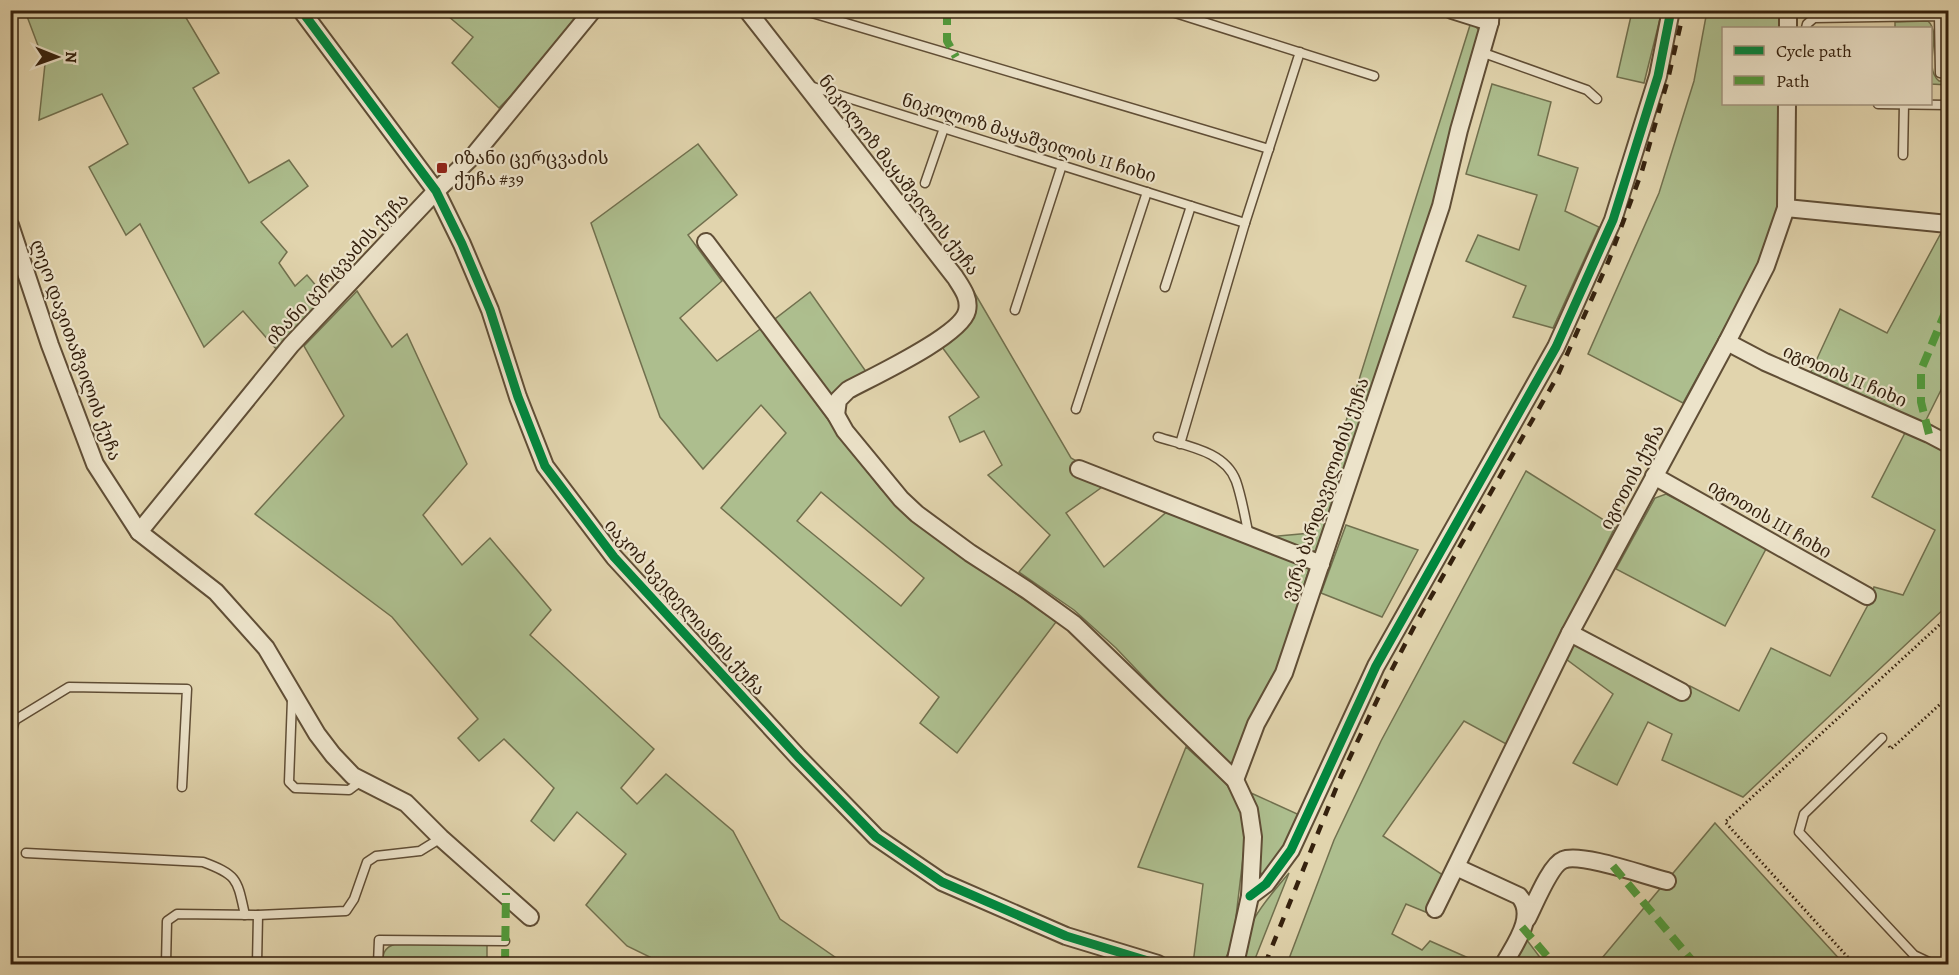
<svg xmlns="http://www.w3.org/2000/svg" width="1959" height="975" font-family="Alegreya,'Noto Serif Georgian',serif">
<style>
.green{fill:#adbe8e;stroke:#71704e;stroke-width:1.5;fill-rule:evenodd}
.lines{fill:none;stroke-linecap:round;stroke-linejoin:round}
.service-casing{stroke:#604e36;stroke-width:11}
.minor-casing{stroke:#604e36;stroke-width:20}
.path{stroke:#35210e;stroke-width:3;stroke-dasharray:1.5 3;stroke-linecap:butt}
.service{stroke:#ece3ca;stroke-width:8}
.minor{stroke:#ece3ca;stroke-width:16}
.rail{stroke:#35210e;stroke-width:4.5;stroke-dasharray:10 10;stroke-linecap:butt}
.quiet{stroke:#519b3c;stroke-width:8;stroke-dasharray:15 8;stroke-linecap:butt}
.cycleway-casing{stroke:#ece3ca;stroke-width:13}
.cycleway{stroke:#00873e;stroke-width:9}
.poi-dot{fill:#8f2418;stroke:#ece3ca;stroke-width:2}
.labels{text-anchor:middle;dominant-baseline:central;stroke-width:4.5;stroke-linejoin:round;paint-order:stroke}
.street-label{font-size:18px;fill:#35210e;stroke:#ece3ca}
.poi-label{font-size:18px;fill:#35210e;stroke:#ece3ca;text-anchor:start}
</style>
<rect width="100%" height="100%" fill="#e1d4ad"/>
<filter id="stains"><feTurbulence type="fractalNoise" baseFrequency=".00333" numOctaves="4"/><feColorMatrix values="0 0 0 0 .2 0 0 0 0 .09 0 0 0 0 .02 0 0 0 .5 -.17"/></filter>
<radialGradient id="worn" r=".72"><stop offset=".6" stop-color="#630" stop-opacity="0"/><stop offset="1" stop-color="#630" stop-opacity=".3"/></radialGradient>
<g class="green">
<polygon points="573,10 579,17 540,66 499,108 452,63 473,37 442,11"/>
<polygon points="25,11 182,11 219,73 193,88 249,183 289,160 308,186 261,222 287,252 279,263 295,286 307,275 324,295 278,351 243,311 204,347 140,224 126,235 89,167 128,144 102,94 39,120 45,64"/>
<polygon points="1610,11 1662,11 1644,83 1617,77 1631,16"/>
<polygon points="1707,11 1782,11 1782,28 1724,28 1724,104 1781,104 1780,181 1777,215 1761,261 1683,403 1588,354 1659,193 1694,81"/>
<polygon points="1942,11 1948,11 1948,68 1944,64 1942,59"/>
<path d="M1928,21c15,14 -6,46 11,60h9v4l-17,-1 -1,-56h-35v-6z"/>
<polygon points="1471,22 1481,32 1437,198 1317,550 1308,554 1266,537 1311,533"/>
<polygon points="1492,84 1551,102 1538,155 1578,168 1565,211 1599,227 1553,328 1513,317 1526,286 1466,261 1478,235 1519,250 1537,195 1466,174"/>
<path d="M698,144l39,51 -49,40 34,46 -42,37 37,43 46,-34 58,83 59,78 31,32 145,102 -99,131 -37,-30 19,-26 -218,-189 65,-75 -25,-28 -58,64 -43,-52 -69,-194zM821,492l103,86 -23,28 -104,-85z"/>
<polygon points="1941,233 1948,234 1948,376 1924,424 1809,376 1840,309 1887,333"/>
<polygon points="970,285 1071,458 1080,463 1105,485 1066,513 1104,567 1170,509 1309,569 1278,672 1232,765 1225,763 1116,648 1074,610 1019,572 1050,535 988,475 1002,465 984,431 960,442 949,417 979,397 942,347 968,323 976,309"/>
<polygon points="357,291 392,347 407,334 467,464 423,515 462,565 490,538 551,610 530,635 654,749 621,788 637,804 666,774 733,831 780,919 845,964 664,964 627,946 586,905 626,854 577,812 554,841 531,821 554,788 504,739 479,761 458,738 478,719 392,617 255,514 344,416 304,346"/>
<polygon points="810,292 867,373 828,396 771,322"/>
<polygon points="1907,429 1928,438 1948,453 1948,605 1743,797 1662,760 1672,734 1648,722 1617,785 1573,763 1613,694 1566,659 1574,645 1582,644 1685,697 1690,686 1739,711 1771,648 1830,676 1869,603 1874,587 1903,595 1935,530 1872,497"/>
<polygon points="1526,471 1615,527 1508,745 1464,721 1383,836 1446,877 1428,913 1406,904 1392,934 1422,950 1430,941 1482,964 1287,964 1334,840 1381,741"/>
<polygon points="1666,494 1767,547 1725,626 1616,569 1655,498"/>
<polygon points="1346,525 1418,550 1382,617 1321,593"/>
<polygon points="1186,747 1226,783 1240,807 1244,830 1244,849 1233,942 1223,964 1193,964 1203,884 1138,867"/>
<polygon points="1251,793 1304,817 1289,849 1263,876 1260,872 1258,811"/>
<polygon points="1715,823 1844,964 1597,964"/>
<path d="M1289,873l-36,91h-12c4,-42 22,-60 48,-91z"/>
<polygon points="1523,935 1545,964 1509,964"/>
<path d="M395,944h92v20h-105c1,-11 2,-16 13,-20z"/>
</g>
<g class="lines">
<defs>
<g id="service">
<polyline points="802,10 1269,149"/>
<polyline points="1169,11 1374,76"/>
<polyline points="1806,28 1807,24 1814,18 1939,16 1940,73 1948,74"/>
<polyline points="1481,52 1587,90 1597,99"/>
<polyline points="810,86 1245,223"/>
<polyline points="1878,104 1948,105"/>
<polyline points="1903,155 1904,104"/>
<polyline points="925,183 944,128"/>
<polyline points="1165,287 1191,206"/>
<polyline points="1015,310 1062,165"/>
<polyline points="1076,409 1147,192"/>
<path d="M1158,437c28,9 67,14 78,44 6,17 9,37 13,55"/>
<polyline points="1180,444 1245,223 1300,52"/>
<polyline points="292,699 289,782 295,788 349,790 361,781"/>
<polyline points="10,737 15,720 69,687 187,689 182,787"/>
<polyline points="1882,738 1804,814 1799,832 1914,955 1933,964"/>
<path d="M26,853l177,9c35,13 34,17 42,53"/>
<polyline points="166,964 167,921 177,914 258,915 346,911 354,899 367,862 376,856 420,851 441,838"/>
<polyline points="257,964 258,915"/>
<polyline points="378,964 379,940 505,941"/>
</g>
<g id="minor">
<polyline points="301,10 436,191 462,244 490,310 518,397 545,466 614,557 798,757 876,837 942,882 1066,936 1158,964"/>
<path d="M747,10l208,267c7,11 15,21 12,34 -6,25 -95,66 -119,79l-10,10 -2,15"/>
<polyline points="1452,10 1490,22"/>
<polyline points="1788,28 1788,10"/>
<polyline points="1786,208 1948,224"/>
<polyline points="10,225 50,345 95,464 139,532 216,592 266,648 317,734 333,755 353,776 406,803 441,838 530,917"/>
<polyline points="706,242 836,415 845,431 901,499 917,514 970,553 1027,590 1074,624 1235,780 1249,810 1253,837 1250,896 1235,964"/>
<polyline points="1727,342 1765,362 1929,434 1948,444"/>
<polyline points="1079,469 1321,564"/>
<polyline points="1654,476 1867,596"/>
<polyline points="139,532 291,345 436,191 474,155 593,10"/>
<polyline points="1570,633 1682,692"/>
<polyline points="1235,780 1256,724 1284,673 1441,206 1459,130 1490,22 1491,10"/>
<path d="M1456,867l63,29c18,20 -5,49 -15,68"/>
<polyline points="1250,896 1266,884 1291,850 1376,666 1556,347 1613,220 1658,76 1671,10"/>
<polyline points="1435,909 1570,633 1727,342 1766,266 1786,208 1787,104"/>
<path d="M1527,919c7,-13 23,-54 36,-59 17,-8 83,16 104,21"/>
</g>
</defs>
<use href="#service" class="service-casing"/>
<use href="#minor" class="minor-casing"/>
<g class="path">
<polyline points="1889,746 1891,749 1948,697"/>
<polyline points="1854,964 1725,822 1948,617"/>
</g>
<use href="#service" class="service"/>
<use href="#minor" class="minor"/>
<polyline class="rail" points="1265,964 1341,776 1389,675 1416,623 1557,377 1609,260 1642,171 1668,79 1684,10"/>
<g class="quiet">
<polyline points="947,10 947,41 956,57"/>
<polyline points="1929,434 1921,402 1921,370 1948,306"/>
<polyline points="1613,866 1695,964"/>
<polyline points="1522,927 1554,964"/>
<polyline points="505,964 506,893"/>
</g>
<defs>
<g id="cycleway">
<polyline points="301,10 436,191 462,244 490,310 518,397 545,466 614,557 798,757 876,837 942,882 1066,936 1158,964"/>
<polyline points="1250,896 1266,884 1291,850 1376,666 1556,347 1613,220 1658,76 1671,10"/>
</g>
</defs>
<use href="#cycleway" class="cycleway-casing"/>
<use href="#cycleway" class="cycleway"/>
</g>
<rect class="poi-dot" x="436" y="162" width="12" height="12" rx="3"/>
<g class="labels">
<g class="street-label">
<text transform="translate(1029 138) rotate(17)">ნიკოლოზ მაყაშვილის II ჩიხი</text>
<text transform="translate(899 175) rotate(52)">ნიკოლოზ მაყაშვილის ქუჩა</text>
<text transform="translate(337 269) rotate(-47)">იზანი ცერცვაძის ქუჩა</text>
<text transform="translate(76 350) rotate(70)">ლეო დავითაშვილის ქუჩა</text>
<text transform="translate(1845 376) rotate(23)">იგოთის II ჩიხი</text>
<text transform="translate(1632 477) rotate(-62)">იგოთის ქუჩა</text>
<text transform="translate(1325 489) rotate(-71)">ვერა ბარდაველიძის ქუჩა</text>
<text transform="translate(1770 519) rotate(30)">იგოთის III ჩიხი</text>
<text transform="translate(685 607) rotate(48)">იაკობ ხვედელიანის ქუჩა</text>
</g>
<g class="poi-label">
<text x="454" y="158">იზანი ცერცვაძის<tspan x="454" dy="21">ქუჩა #39</tspan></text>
</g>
</g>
<rect width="1959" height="975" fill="none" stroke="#e1d4ad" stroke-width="36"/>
<rect x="12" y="12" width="1935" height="951" fill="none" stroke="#35210e" stroke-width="3"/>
<rect x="18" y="18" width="1923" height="939" fill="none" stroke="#35210e" stroke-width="1.5"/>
<rect x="1722" y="27" width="210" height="78" fill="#ece3ca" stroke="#a3957f" stroke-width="1.5"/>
<rect x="1734" y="46" width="30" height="9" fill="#00873e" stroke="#a3957f" stroke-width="1.5"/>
<text x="1776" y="57" font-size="18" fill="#35210e">Cycle path</text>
<rect x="1734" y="76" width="30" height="9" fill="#519b3c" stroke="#a3957f" stroke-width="1.5"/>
<text x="1776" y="87" font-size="18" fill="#35210e">Path</text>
<g transform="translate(57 57) rotate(91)" stroke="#ece3ca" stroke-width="4.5" paint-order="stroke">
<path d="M0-4.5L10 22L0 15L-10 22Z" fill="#35210e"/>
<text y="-9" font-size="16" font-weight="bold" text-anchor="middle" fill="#35210e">N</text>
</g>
<rect width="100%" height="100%" filter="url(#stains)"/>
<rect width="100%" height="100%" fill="url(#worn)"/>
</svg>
